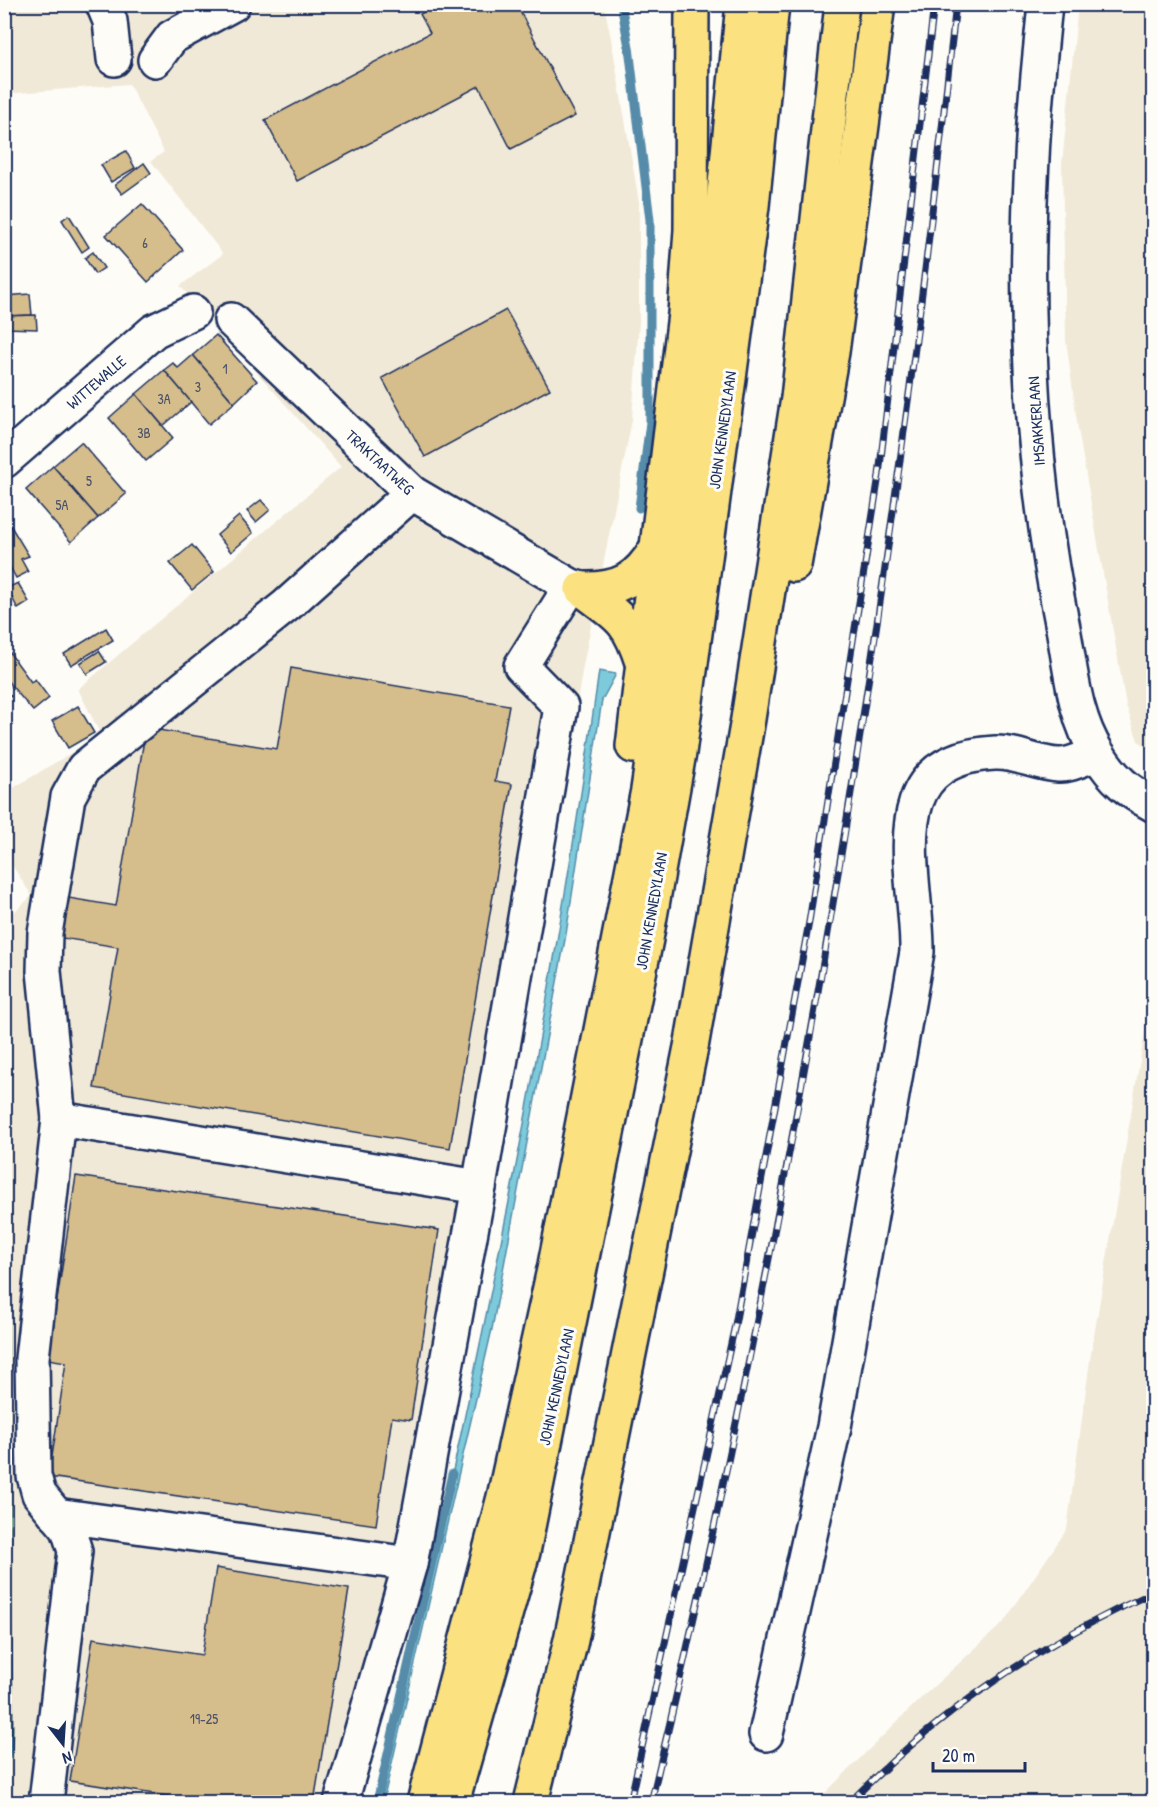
<svg xmlns="http://www.w3.org/2000/svg" width="1158" height="1807" font-family="'Patrick Hand',sans-serif">
<style>
.built{fill:#f1e9d7}
.green{fill:#b1ebaf;stroke:#668d86;stroke-width:1.5}
.water{fill:#7dcadb;stroke:#568ca9;stroke-width:1.5}
.lines{fill:none;stroke-linecap:round;stroke-linejoin:round}
.stream{stroke:#568ca9;stroke-width:9}
.building{fill:#d5bd8c;stroke:#1b2f5e;stroke-width:1.5}
.minor-casing{stroke:#1b2f5e;stroke-width:38}
.highway-casing{stroke:#1b2f5e;stroke-width:38}
.minor{stroke:#fdfcf7;stroke-width:33}
.highway{stroke:#fbe180;stroke-width:33}
.rail-casing{stroke:#1b2f5e;stroke-width:7}
.rail{stroke:#fdfcf7;stroke-width:4.5;stroke-dasharray:14;stroke-linecap:butt}
.labels{text-anchor:middle;dominant-baseline:central;stroke-width:6;stroke-linejoin:round;paint-order:stroke}
.number-label{font-size:14px;fill:#4a526a}
.street-label{font-size:16px;fill:#1b2f5e;stroke:#fdfcf7}
</style>
<rect width="100%" height="100%" fill="#fdfcf7"/>
<filter id="ink" filterUnits="userSpaceOnUse"><feTurbulence type="fractalNoise" baseFrequency=".0167" numOctaves="2"/><feDisplacementMap in="SourceGraphic" scale="12" xChannelSelector="R" yChannelSelector="G"/><feConvolveMatrix kernelMatrix="1 2 1 2 8 2 1 2 1" color-interpolation-filters="sRGB"/></filter>
<g filter="url(#ink)">
<g class="built">
<polygon points="5,5 604,5 611,38 639,202 639,322 632,420 583,666 503,1148 432,1520 362,1802 5,1802 4,1760 11,1758 13,1729 5,1191 4,921 32,896 5,854 5,793 101,735 78,689 341,467 180,286 223,254 151,161 164,152 129,84 5,94"/>
<polygon points="1078,5 1153,5 1153,750 1138,741 1126,705 1078,429 1066,340 1062,164"/>
<polygon points="1153,982 1153,1802 816,1802 920,1699 1003,1623 1067,1529 1090,1360"/>
</g>
<polygon class="green" points="5,1107 13,1729 11,1758 5,1760"/>
<path class="water" d="M599,671l17,3 -14,26 -36,234 -74,395 -109,473h-6c89,-373 169,-750 222,-1131z"/>
<g class="lines">
<g class="stream">
<polyline points="621,4 629,47 650,220 650,422 639,508"/>
<polyline points="4,1619 8,1666 7,1753 4,1758"/>
<polyline points="377,1802 452,1474"/>
</g>
</g>
<g class="building">
<polygon points="439,4 516,4 575,116 511,149 479,86 297,181 265,120 430,33 420,14"/>
<polygon points="126,151 135,168 111,182 101,165"/>
<polygon points="144,163 151,173 122,194 115,185"/>
<polygon points="142,204 183,250 148,282 106,235"/>
<polygon points="69,215 89,247 82,252 62,220"/>
<polygon points="93,252 104,268 95,274 85,258"/>
<polygon points="30,294 32,315 4,316 4,296"/>
<polygon points="506,310 550,389 425,457 382,378"/>
<polygon points="36,315 37,329 4,328 4,316"/>
<polygon points="216,335 257,381 234,403 193,355"/>
<polygon points="193,355 234,403 209,424 164,370 173,363 178,368"/>
<polygon points="164,370 191,402 163,426 136,394"/>
<polygon points="136,394 173,438 146,461 109,418"/>
<polygon points="81,442 126,494 98,518 53,466"/>
<polygon points="53,466 98,518 71,542 26,490"/>
<polygon points="261,500 270,510 256,522 247,511"/>
<polygon points="4,515 29,556 21,559 28,572 16,578 4,556"/>
<polygon points="239,516 253,533 231,552 217,535"/>
<polygon points="192,545 214,572 192,590 170,563"/>
<polygon points="18,583 29,602 18,609 7,588"/>
<polygon points="106,628 113,640 71,665 64,654"/>
<polygon points="4,645 31,682 35,679 49,698 33,711 4,677"/>
<polygon points="99,651 106,662 87,674 80,663"/>
<polygon points="291,668 509,705 495,781 512,784 450,1148 94,1088 118,947 56,937 63,897 116,906 146,728 277,749"/>
<polygon points="4,688 11,696 4,701"/>
<polygon points="78,706 94,733 68,748 52,721"/>
<polygon points="76,1176 439,1230 411,1420 392,1417 376,1525 49,1477 66,1362 48,1359"/>
<polygon points="216,1568 349,1589 314,1802 206,1802 70,1781 93,1638 202,1655"/>
</g>
<g class="lines">
<defs>
<g id="minor">
<polyline points="103,4 110,21 114,59"/>
<path d="M1045,4c-5,52 -11,103 -13,154 -9,156 0,317 31,470 8,42 11,89 35,126 16,26 30,37 56,51"/>
<polyline points="155,60 172,37 233,4"/>
<polyline points="231,320 412,493 571,586 582,589"/>
<polyline points="4,461 154,331 193,312"/>
<polyline points="59,1119 479,1187"/>
<polyline points="56,1515 410,1564"/>
<path d="M766,1734l68,-307 83,-475c1,-79 -42,-193 78,-199 21,-1 42,11 63,12 12,1 28,-8 39,-11"/>
<polyline points="46,1802 75,1551 68,1529 39,1494 34,1476 32,1358 59,1119 44,971 45,933 68,797 84,768 287,605 412,493"/>
<polyline points="341,1802 410,1564 479,1187 561,707 521,666 571,586"/>
</g>
<g id="highway">
<polyline points="794,565 832,352 878,4"/>
<path d="M582,589c35,27 46,29 60,73"/>
<path d="M582,589c37,1 55,-9 74,-40"/>
<polyline points="633,746 685,314 691,230 692,4"/>
<polyline points="424,1802 504,1497 555,1265 648,790 689,505 715,284 743,4"/>
<polyline points="452,1802 523,1552 646,939 679,753 752,206 772,4"/>
<polyline points="531,1802 571,1640 692,1042 748,719 798,398 842,4"/>
</g>
</defs>
<use href="#minor" class="minor-casing"/>
<use href="#highway" class="highway-casing"/>
<use href="#minor" class="minor"/>
<use href="#highway" class="highway"/>
<defs>
<g id="rail">
<polyline points="630,1802 735,1325 809,922 879,475 934,4"/>
<path d="M651,1802c143,-591 239,-1193 305,-1798"/>
<path d="M850,1802c90,-91 187,-157 304,-210"/>
</g>
</defs>
<use href="#rail" class="rail-casing"/>
<use href="#rail" class="rail"/>
</g>
</g>
<g class="labels">
<g class="number-label">
<text x="145" y="242">6</text>
<text x="225" y="368">1</text>
<text x="198" y="386">3</text>
<text x="164" y="398">3A</text>
<text x="144" y="432">3B</text>
<text x="89" y="480">5</text>
<text x="62" y="504">5A</text>
<text x="204" y="1718">19-25</text>
</g>
<g class="street-label">
<text transform="translate(96 382) rotate(-41)">WITTEWALLE</text>
<text transform="translate(1036 421) rotate(-94)">IMSAKKERLAAN</text>
<text transform="translate(722 430) rotate(-82)">JOHN KENNEDYLAAN</text>
<text transform="translate(380 462) rotate(43)">TRAKTAATWEG</text>
<text transform="translate(651 911) rotate(-80)">JOHN KENNEDYLAAN</text>
<text transform="translate(556 1387) rotate(-78)">JOHN KENNEDYLAAN</text>
</g>
</g>
<rect width="1158" height="1807" fill="none" stroke="#fdfcf7" stroke-width="24"/>
<rect x="12" y="12" width="1134" height="1783" fill="none" stroke="#1b2f5e" stroke-width="2" filter="url(#ink)"/>
<g transform="translate(63 1744) rotate(163)" stroke="#fdfcf7" stroke-width="4.5" paint-order="stroke">
<path d="M0-4.5L10 22L0 15L-10 22Z" fill="#1b2f5e"/>
<text y="-9" font-size="16" font-weight="bold" text-anchor="middle" fill="#1b2f5e">N</text>
</g>
<path d="M933 1762v9h92v-9" fill="none" stroke="#1b2f5e" stroke-width="3"/>
<text x="942" y="1762" font-size="18" fill="#1b2f5e" stroke="#fdfcf7" stroke-width="4.5" paint-order="stroke">20 m</text>
</svg>
